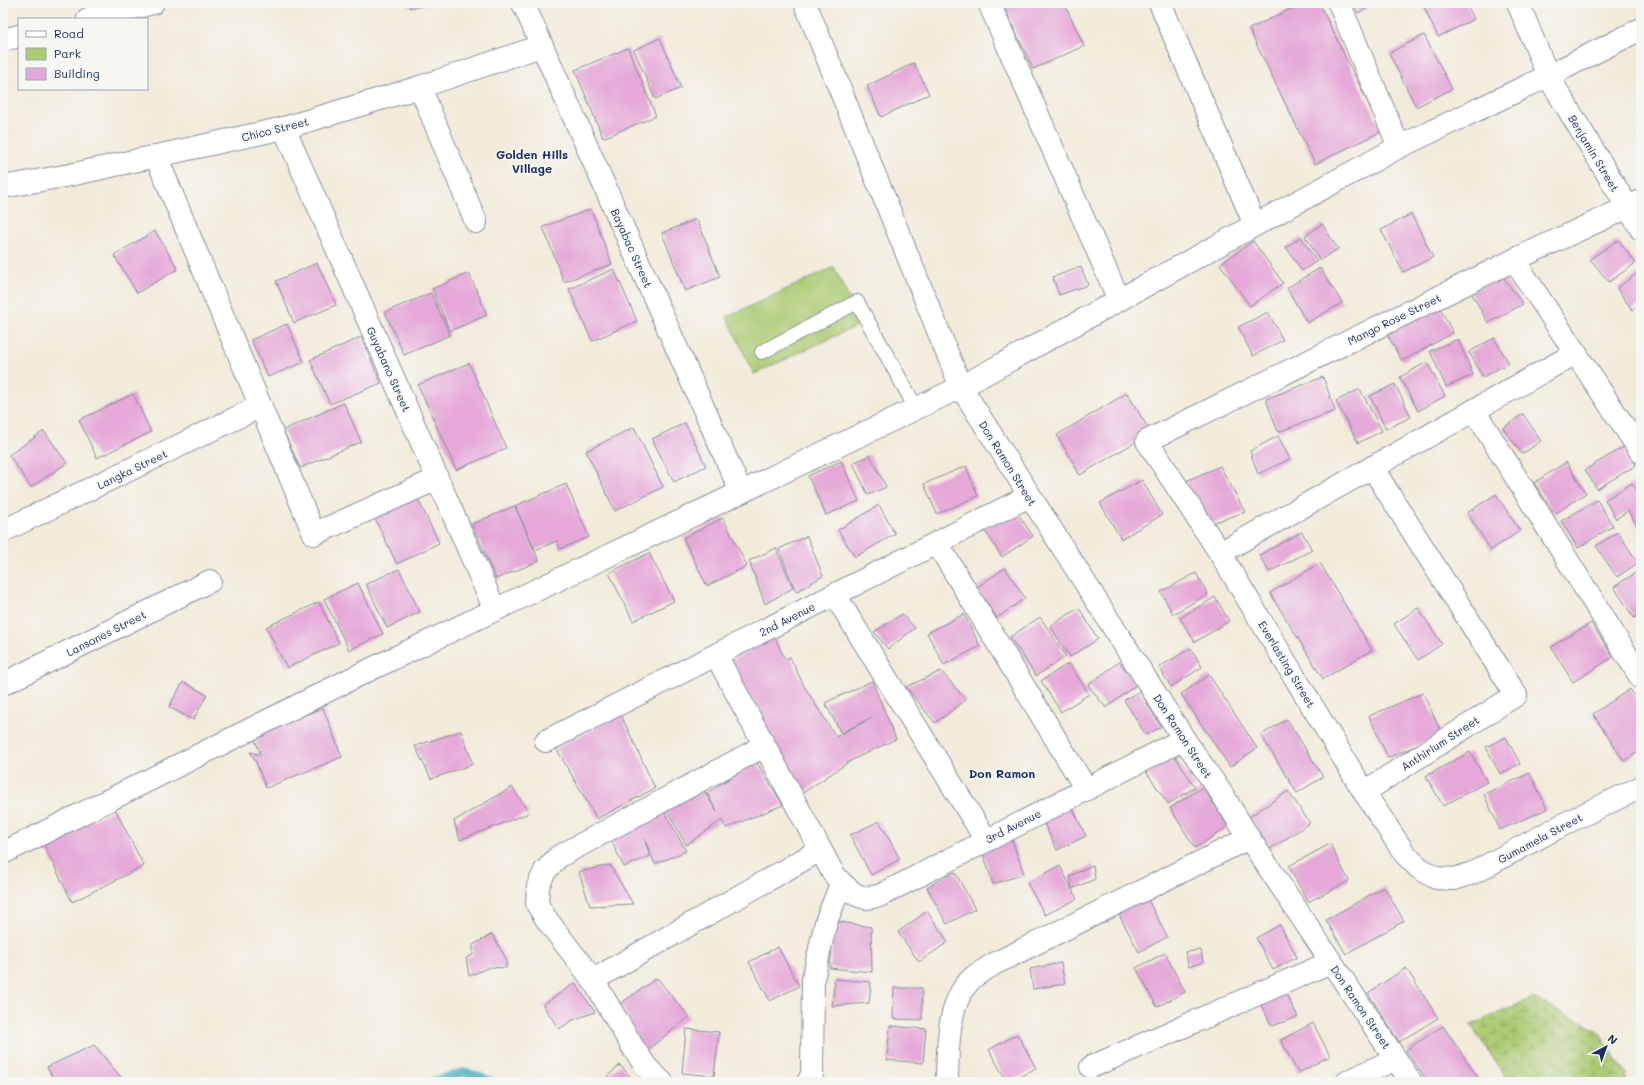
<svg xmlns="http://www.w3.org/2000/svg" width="1644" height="1085" font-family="Mali,sans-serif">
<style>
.green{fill:#accb73;stroke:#647d68}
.wetland{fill:url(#wetland-marsh);stroke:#647d68}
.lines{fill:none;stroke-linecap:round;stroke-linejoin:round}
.stream{stroke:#3eacbc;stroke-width:9}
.building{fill:#e5a8d8}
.service-casing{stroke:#868d9c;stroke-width:16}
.minor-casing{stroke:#868d9c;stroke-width:24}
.service{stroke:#fff;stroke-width:14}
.minor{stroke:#fff;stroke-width:22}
.labels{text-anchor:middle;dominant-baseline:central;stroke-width:3.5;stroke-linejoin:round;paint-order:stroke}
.street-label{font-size:11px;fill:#1b2f5e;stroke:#f6f6f2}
.neighbourhood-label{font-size:12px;font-weight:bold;fill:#1b2f5e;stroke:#f6f6f2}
</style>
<defs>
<pattern id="wetland-marsh" width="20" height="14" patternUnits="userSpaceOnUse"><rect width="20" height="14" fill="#accb73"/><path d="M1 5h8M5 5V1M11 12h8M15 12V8" fill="none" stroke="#8ba562"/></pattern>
</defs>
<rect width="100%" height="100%" fill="#f6f6f2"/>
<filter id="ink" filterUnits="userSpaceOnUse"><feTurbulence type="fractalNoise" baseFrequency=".025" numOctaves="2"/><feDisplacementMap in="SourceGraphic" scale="8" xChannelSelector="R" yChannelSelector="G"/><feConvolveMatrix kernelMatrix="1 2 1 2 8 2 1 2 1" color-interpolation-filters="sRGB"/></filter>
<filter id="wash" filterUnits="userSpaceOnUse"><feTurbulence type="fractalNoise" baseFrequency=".012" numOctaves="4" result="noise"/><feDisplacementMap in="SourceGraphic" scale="16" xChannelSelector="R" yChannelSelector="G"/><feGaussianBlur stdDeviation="0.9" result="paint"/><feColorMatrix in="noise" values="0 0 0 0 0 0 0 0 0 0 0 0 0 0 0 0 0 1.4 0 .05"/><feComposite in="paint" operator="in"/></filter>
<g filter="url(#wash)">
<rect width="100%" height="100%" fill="#f2ebda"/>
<polygon class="green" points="834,267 861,324 754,374 727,317"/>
<polygon class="wetland" points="1533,998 1597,1030 1626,1073 1626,1082 1509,1082 1471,1025"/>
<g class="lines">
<polyline class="stream" points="431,1082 465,1072 493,1082"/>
</g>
<g id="blocks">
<g class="building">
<polygon points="409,3 429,3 429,4 410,8"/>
<polygon points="1007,3 1064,3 1084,46 1033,69 1003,5"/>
<polygon points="1303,3 1319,3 1382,131 1315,164 1249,29"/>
<polygon points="1353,3 1377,3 1358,13"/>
<polygon points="1422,3 1466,3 1474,19 1438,37"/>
<polygon points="1424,35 1452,89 1416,107 1389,53"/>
<polygon points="660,38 681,88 655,99 634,50"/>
<polygon points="628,48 656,116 603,138 575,70"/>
<polygon points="914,63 929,94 881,117 867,86"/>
<polygon points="591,209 612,264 564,282 543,227"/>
<polygon points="1411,214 1433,257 1403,272 1381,230"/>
<polygon points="697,219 720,277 685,291 662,233"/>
<polygon points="1322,224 1338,249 1320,260 1305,236"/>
<polygon points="155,231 178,269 137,293 114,255"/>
<polygon points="1301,237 1317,261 1302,271 1286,247"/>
<polygon points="1618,240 1636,263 1609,282 1590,259"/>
<polygon points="1253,241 1283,283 1250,306 1220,264"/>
<polygon points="317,263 336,305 294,323 276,281"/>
<polygon points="1081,267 1088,285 1059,295 1053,277"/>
<polygon points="1320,268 1342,303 1307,323 1287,288"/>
<polygon points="614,269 637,321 592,341 569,289"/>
<polygon points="1641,271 1641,303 1632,310 1617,288"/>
<polygon points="469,273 487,315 450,331 432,289"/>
<polygon points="1503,277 1523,304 1488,323 1471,292"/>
<polygon points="431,293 450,335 404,355 385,312"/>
<polygon points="1439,306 1453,333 1402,361 1387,334"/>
<polygon points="1268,312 1283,340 1253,356 1238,327"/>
<polygon points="287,324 304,362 268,377 251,340"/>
<polygon points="361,337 381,383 330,404 310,360"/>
<polygon points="1494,338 1509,363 1483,377 1469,352"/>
<polygon points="1458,339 1473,375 1446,387 1430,351"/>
<polygon points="1427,362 1445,396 1418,411 1400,377"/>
<polygon points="469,363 506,448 456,470 418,385"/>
<polygon points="1323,377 1335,411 1278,432 1266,399"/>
<polygon points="1395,384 1411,417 1386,429 1370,396"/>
<polygon points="1360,389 1382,431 1358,443 1336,401"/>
<polygon points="1127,393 1151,433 1080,475 1057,435"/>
<polygon points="133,394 151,432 97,458 79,420"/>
<polygon points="344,403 361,442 300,468 283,430"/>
<polygon points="1523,414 1541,441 1522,454 1503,428"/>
<polygon points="685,423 706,466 674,482 652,439"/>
<polygon points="634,427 663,487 615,511 586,451"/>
<polygon points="44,431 67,463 31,487 9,455"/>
<polygon points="1278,436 1290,459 1258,474 1250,451"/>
<polygon points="1625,446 1636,465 1597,489 1585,470"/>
<polygon points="870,455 886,487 868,495 853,463"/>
<polygon points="841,461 859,501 826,515 808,476"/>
<polygon points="1566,462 1586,493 1555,514 1534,483"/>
<polygon points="966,466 978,496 937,514 924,484"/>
<polygon points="1220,466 1245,512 1206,525 1186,481"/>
<polygon points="1142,480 1162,515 1121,539 1100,503"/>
<polygon points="1632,483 1641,497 1641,531 1628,511 1616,519 1605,500"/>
<polygon points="566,484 589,537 560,549 557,541 535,550 515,506"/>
<polygon points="1496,494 1520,531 1491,550 1467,513"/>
<polygon points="417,497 439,543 397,564 374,517"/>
<polygon points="1597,500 1613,526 1578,548 1561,521"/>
<polygon points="879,505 895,534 855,557 838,530"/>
<polygon points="515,506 539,561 496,579 472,524"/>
<polygon points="1016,511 1033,536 1002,557 983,528"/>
<polygon points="723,518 747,566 707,586 683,538"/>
<polygon points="1302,532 1312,550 1269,572 1259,555"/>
<polygon points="1618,532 1638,563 1617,577 1596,546"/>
<polygon points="807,536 823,576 796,592 779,549"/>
<polygon points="776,548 793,588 765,604 749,561"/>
<polygon points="649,553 674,601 633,621 609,573"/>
<polygon points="1320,563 1372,650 1323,679 1270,593"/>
<polygon points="1005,568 1025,598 997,618 976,588"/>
<polygon points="399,569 420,612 387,628 366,584"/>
<polygon points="1196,573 1208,594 1173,614 1161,592"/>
<polygon points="1635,573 1641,581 1641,613 1634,618 1614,587"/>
<polygon points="358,583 383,634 349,650 324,599"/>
<polygon points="1215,597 1229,621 1195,642 1180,618"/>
<polygon points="319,602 339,643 287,668 266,627"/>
<polygon points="1079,608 1098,639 1070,657 1050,626"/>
<polygon points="1418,608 1442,644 1418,660 1394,624"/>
<polygon points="902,614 915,628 888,649 874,632"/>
<polygon points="964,614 980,646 944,665 927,633"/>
<polygon points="1040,617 1066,656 1036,676 1010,637"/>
<polygon points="1591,623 1613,657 1573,682 1551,647"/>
<polygon points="775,637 785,660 790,657 804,686 836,737 873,717 841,733 825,703 872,681 896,739 852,760 801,794 729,661"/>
<polygon points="1191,648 1202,667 1171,687 1159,667"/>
<polygon points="1119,662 1137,684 1106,708 1088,685"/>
<polygon points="1069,663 1089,694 1061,712 1041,681"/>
<polygon points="941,671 966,700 935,723 906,687"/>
<polygon points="1209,675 1257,748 1230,767 1181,694"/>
<polygon points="183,682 207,695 193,720 169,707"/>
<polygon points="1630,689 1641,706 1641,750 1624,761 1593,714"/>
<polygon points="1140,691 1161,727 1146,735 1124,700"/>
<polygon points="1423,693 1442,734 1388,758 1369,716"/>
<polygon points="323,708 342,757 266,788 256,762 250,752 261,755 253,735"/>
<polygon points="621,715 655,788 597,819 556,748"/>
<polygon points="1287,719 1323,777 1297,793 1261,735"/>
<polygon points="461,731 473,764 431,779 415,746"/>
<polygon points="1506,737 1520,764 1500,774 1486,747"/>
<polygon points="1470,752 1487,782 1443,806 1426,776"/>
<polygon points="1173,753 1195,787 1168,804 1145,770"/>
<polygon points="756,761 783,805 726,828 722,820 686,845 664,805 702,787 717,812 707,793"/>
<polygon points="1530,773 1547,809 1500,830 1484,794"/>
<polygon points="512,787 529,813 460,840 454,821"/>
<polygon points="1203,787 1228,827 1195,848 1170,808"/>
<polygon points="1288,791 1310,823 1270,849 1249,817"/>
<polygon points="1071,805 1086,836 1057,850 1042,819"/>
<polygon points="115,809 144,866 72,902 44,845"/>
<polygon points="664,811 686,851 655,864 644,838 650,856 624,867 608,834"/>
<polygon points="879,821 900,859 871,875 850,835"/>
<polygon points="1012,840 1024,874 993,884 982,850"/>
<polygon points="1330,844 1349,881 1308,902 1289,866"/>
<polygon points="610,865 633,904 590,906 579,872"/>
<polygon points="1093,865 1095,879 1072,889 1077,899 1045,915 1027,883 1060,866 1072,889 1070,876"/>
<polygon points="955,872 975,909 947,924 927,887"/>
<polygon points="1384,887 1404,921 1346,954 1326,920"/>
<polygon points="1147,898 1167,937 1139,952 1118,913"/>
<polygon points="927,911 948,942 919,962 898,932"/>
<polygon points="834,921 871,927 872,972 830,968"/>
<polygon points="1280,925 1297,957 1273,970 1256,938"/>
<polygon points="492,934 506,959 506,968 490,967 469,976 466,958 473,955 473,945"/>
<polygon points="778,947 799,986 770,1001 749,962"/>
<polygon points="1201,950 1203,962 1189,967 1185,952"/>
<polygon points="1165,953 1185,992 1157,1007 1136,968"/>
<polygon points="1061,963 1065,984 1033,989 1030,969"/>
<polygon points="1406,968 1438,1018 1399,1042 1368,993"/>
<polygon points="657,978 689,1017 645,1052 620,1004"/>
<polygon points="835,979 871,982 869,1003 832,1006"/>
<polygon points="575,983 595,1012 573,1020 559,1029 543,1005"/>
<polygon points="894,988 922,988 922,1020 893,1019"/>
<polygon points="1286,994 1298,1017 1272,1026 1260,1003"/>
<polygon points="1313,1023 1330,1056 1298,1073 1281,1040"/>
<polygon points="890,1026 926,1029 923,1063 887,1060"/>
<polygon points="1443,1026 1479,1079 1474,1082 1428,1082 1406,1050"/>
<polygon points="686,1029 719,1032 714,1076 682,1073"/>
<polygon points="1017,1034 1036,1068 1010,1082 1007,1082 989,1050"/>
<polygon points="94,1045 125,1082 55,1082 47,1067"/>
<polygon points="620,1065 635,1082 601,1082"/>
</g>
</g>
</g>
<g filter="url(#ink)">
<use href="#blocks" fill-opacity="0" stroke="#868d9c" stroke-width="1"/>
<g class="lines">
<defs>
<polyline id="service" points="762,352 857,302 916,408"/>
<g id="minor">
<polyline points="523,3 741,492"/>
<polyline points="805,3 961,387 1184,739 1222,794 1249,838 1411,1082"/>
<polyline points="989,3 1119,300"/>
<polyline points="1160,3 1255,225"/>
<polyline points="1339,3 1399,147"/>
<polyline points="1518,3 1548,76 1641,229"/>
<polyline points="88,19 153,3"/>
<polyline points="3,40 19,36"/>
<polyline points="420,87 476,222"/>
<polyline points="284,128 495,610"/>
<polyline points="156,156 314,534 437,479"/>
<polyline points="3,187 70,175 284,128 420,87 541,46"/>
<polyline points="1641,201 1514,260 1147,441 1220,553 1364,792 1405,854 1419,868 1436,878 1454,879 1473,873 1566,823 1641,787"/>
<polyline points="1514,260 1641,452"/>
<polyline points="1474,410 1641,678"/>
<polyline points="3,531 261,406"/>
<polyline points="937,543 1086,789"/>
<polyline points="1220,553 1576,353"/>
<polyline points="835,595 986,840"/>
<path d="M716,655l117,218c8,10 19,23 33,25 4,0 9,-2 13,-2l305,-157"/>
<polyline points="3,684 210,581"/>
<polyline points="546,741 1029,496"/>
<polyline points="1364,792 1516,695 1372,467"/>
<polyline points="3,853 363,673 961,387 1255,225 1399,147 1548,76 1641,29"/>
<polyline points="593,980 820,850"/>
<polyline points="1091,1067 1331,962"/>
<polyline points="662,1082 647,1068 634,1049 593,980 547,920 537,904 538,886 545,871 558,857 764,746"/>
<polyline points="808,1082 812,1075 813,979 826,922 841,884"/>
<path d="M947,1082c1,-34 -1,-84 29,-107 6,-4 12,-7 18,-11l255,-126"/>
<polyline points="1347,1082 1395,1059"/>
</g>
</defs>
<use href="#service" class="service-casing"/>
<use href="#minor" class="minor-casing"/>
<use href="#service" class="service"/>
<use href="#minor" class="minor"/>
</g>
</g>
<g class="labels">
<g class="street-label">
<text transform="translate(275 129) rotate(-14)">Chico Street</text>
<text transform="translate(1594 153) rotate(59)">Benjamin Street</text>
<text transform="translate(632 248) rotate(66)">Bayabac Street</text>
<text transform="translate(1394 319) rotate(-26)">Mango Rose Street</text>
<text transform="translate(389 369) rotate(66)">Guyabano Street</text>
<text transform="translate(1008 463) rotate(58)">Don Ramon Street</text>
<text transform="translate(132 469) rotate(-26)">Langka Street</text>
<text transform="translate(787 619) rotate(-27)">2nd Avenue</text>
<text transform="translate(106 633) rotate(-27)">Lansones Street</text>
<text transform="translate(1287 664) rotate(59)">Everlasting Street</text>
<text transform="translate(1183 736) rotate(57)">Don Ramon Street</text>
<text transform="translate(1440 743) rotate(-33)">Anthirium Street</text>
<text transform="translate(1013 826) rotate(-27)">3rd Avenue</text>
<text transform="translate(1540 838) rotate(-28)">Gumamela Street</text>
<text transform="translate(1361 1007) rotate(56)">Don Ramon Street</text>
</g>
<g class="neighbourhood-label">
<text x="532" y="154">Golden Hills<tspan x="532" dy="14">Village</tspan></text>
<text x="1002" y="773">Don Ramon</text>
</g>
</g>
<rect width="1644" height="1085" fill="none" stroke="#f6f6f2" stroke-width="16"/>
<rect x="18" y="18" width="130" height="72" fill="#f6f6f2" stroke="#9ea6b7"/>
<rect x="26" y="31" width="20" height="6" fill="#ffffff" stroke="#9ea6b7"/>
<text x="54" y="38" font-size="12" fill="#1b2f5e">Road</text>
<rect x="26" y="48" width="20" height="12" fill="#accb73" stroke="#9ea6b7"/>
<text x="54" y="58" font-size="12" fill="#1b2f5e">Park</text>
<rect x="26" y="68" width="20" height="12" fill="#e5a8d8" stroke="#9ea6b7"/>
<text x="54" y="78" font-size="12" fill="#1b2f5e">Building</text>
<g transform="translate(1606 1047) rotate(41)" stroke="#f6f6f2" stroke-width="3" paint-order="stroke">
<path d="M0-3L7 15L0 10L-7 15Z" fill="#1b2f5e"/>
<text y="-6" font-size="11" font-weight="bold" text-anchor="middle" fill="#1b2f5e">N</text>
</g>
</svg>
